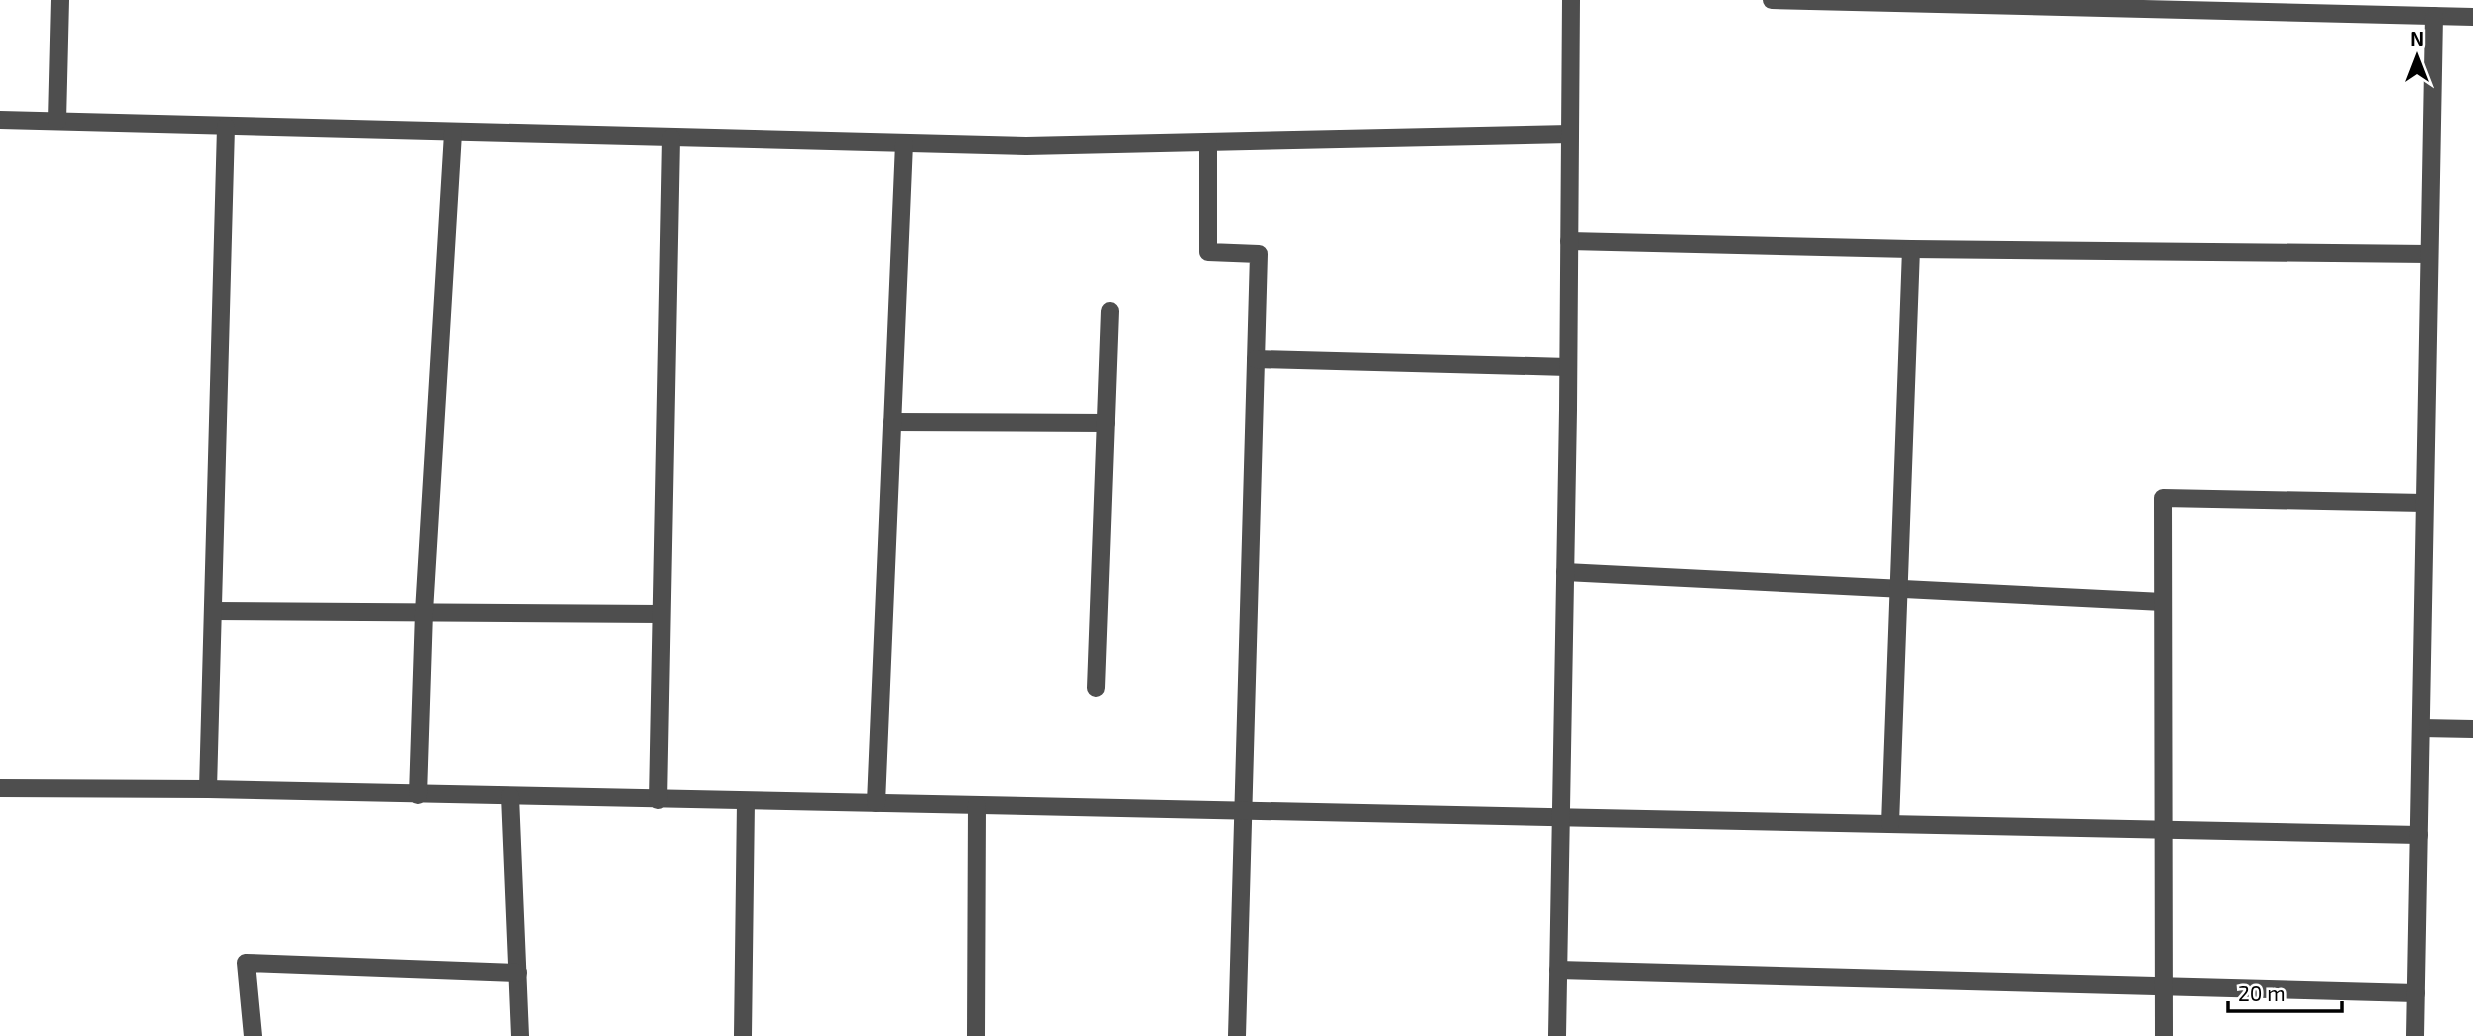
<svg xmlns="http://www.w3.org/2000/svg" width="2473" height="1036" font-family="'Exo 2',sans-serif">
<style>
.lines{fill:none;stroke-linecap:round;stroke-linejoin:round}
.minor{stroke:#4e4e4e;stroke-width:18}
</style>
<rect width="100%" height="100%" fill="#fff"/>
<g class="lines">
<g class="minor">
<polyline points="1772,0 2473,17"/>
<polyline points="0,120 1026,146 1570,134"/>
<polyline points="57,121 60,0"/>
<polyline points="1208,142 1208,252 1259,254 1237,1036"/>
<polyline points="1569,241 1911,249 2429,254"/>
<polyline points="1256,359 1568,367"/>
<polyline points="892,422 1106,423"/>
<polyline points="1565,572 2163,602"/>
<polyline points="213,611 661,614"/>
<polyline points="1096,688 1110,311"/>
<polyline points="2421,728 2473,729"/>
<polyline points="0,788 208,789 2419,835"/>
<polyline points="208,789 226,127"/>
<polyline points="418,795 424,612 453,133"/>
<polyline points="510,796 520,1036"/>
<polyline points="658,800 671,138"/>
<polyline points="876,803 904,143"/>
<polyline points="1890,824 1911,249"/>
<polyline points="1558,970 2416,993"/>
<polyline points="253,1036 246,963 518,973"/>
<polyline points="743,1036 746,801"/>
<polyline points="976,1036 977,805"/>
<polyline points="1557,1036 1568,410 1571,0"/>
<polyline points="2164,1036 2163,498 2424,503"/>
<polyline points="2415,1036 2434,16"/>
</g>
</g>
<g transform="translate(2417 56)" stroke="#ffffff" stroke-width="5" paint-order="stroke">
<path d="M0-5L12 26L0 18L-12 26Z" fill="#000000"/>
<text y="-10" font-size="19" font-weight="bold" text-anchor="middle" fill="#000000">N</text>
</g>
<path d="M2228 1001v10h114v-10" fill="none" stroke="#000000" stroke-width="3.5"/>
<text x="2238" y="1001" font-size="21" fill="#000000" stroke="#ffffff" stroke-width="5" paint-order="stroke">20 m</text>
</svg>
